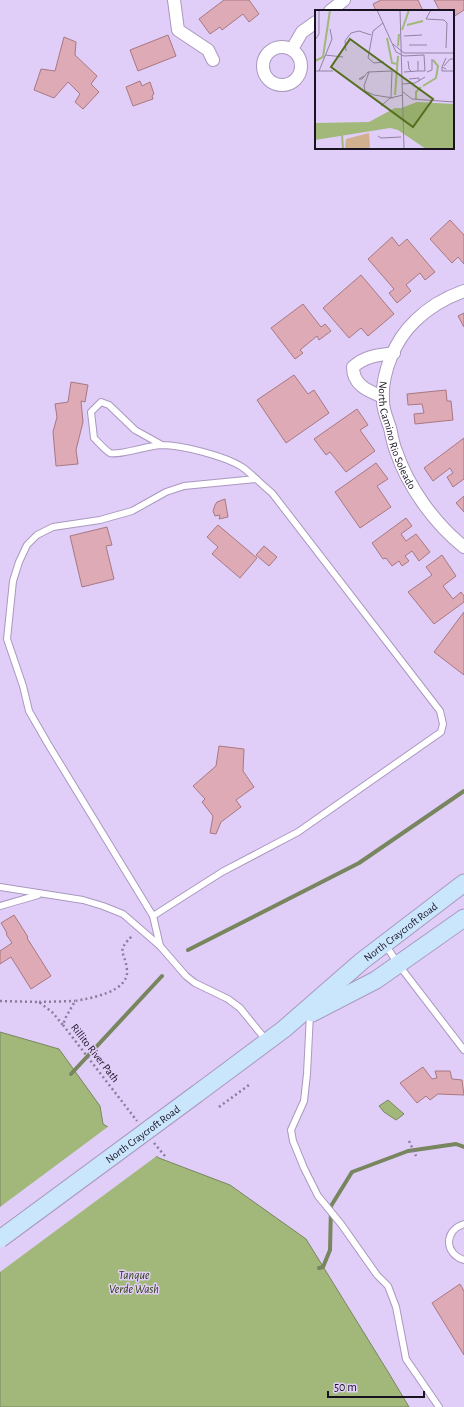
<svg xmlns="http://www.w3.org/2000/svg" width="464" height="1407" font-family="'Alegreya Sans',sans-serif">
<style>
.water{fill:#a1b87a;stroke:#78865f}
.pier{fill:#e1cef8}
.lines{fill:none;stroke-linecap:round;stroke-linejoin:round}
.stream{stroke:#78865f;stroke-width:4}
.building{fill:#ddaab5;stroke:#a77882}
.lane-casing{stroke:#a998bf;stroke-width:8}
.street-casing{stroke:#a998bf;stroke-width:14}
.secondary-casing{stroke:#a998bf;stroke-width:19}
.path{stroke:#8a7c9a;stroke-width:2.5;stroke-dasharray:2 3;stroke-linecap:butt}
.lane{stroke:#fff;stroke-width:6}
.street{stroke:#fff;stroke-width:12}
.secondary{stroke:#cae6fd;stroke-width:17}
.secondary-bridge-casing{stroke:#a998bf;stroke-width:19;stroke-linecap:butt}
.secondary-bridge{stroke:#cae6fd;stroke-width:17}
.labels{text-anchor:middle;dominant-baseline:central;stroke-width:3;stroke-linejoin:round;paint-order:stroke}
.street-label{font-size:11px;fill:#191221;stroke:#e1cef8}
.water-label{font-size:12px;font-style:italic;fill:#2b3a0b;stroke:#e1cef8}
.inset-river{fill:none;stroke:#a1b87a;stroke-width:2}
.inset-road{fill:none;stroke:#9183a2;stroke-width:1}
.view{fill:#576f21;fill-opacity:0.15;stroke:#576f21;stroke-width:2}
.inset-edge{fill:none;stroke:#191221;stroke-width:2}
</style>
<rect width="100%" height="100%" fill="#e1cef8"/>
<g class="water">
<polygon points="0,1032 59,1049 100,1106 103,1124 159,1158 230,1185 306,1239 390,1375 409,1407 0,1407"/>
<polygon points="388,1100 404,1114 396,1120 384,1112 379,1106"/>
</g>
<polygon class="pier" points="109,1126 158,1155 0,1272 0,1207"/>
<g class="lines">
<g class="stream">
<polyline points="188,950 359,863 464,791"/>
<polyline points="71,1074 162,976"/>
<polyline points="319,1268 323,1267 330,1250 331,1206 352,1172 408,1151 456,1144 464,1147"/>
</g>
</g>
<g class="building">
<polygon points="224,0 249,0 259,14 249,22 243,14 222,30 220,27 210,34 199,19"/>
<polygon points="381,0 418,0 423,11 376,11 373,4"/>
<polygon points="434,0 464,0 464,10 453,17 453,11 440,11"/>
<polygon points="168,35 176,56 138,71 130,50"/>
<polygon points="64,37 76,42 75,55 97,76 91,84 99,92 83,109 75,102 80,94 68,82 54,98 34,90 41,69 55,71"/>
<polygon points="140,81 142,86 150,82 154,94 152,96 153,99 133,106 126,87"/>
<polygon points="450,220 464,235 464,264 458,257 452,263 430,239"/>
<polygon points="392,237 399,246 407,239 435,272 425,280 420,273 406,285 411,291 397,303 389,293 394,289 368,259"/>
<polygon points="361,275 394,314 368,336 361,328 349,338 323,308"/>
<polygon points="303,304 321,327 325,324 331,331 319,340 317,336 300,350 303,353 295,359 271,328"/>
<polygon points="464,313 464,327 458,316"/>
<polygon points="294,375 308,394 314,390 329,413 286,443 257,400"/>
<polygon points="71,382 88,385 85,402 81,401 83,422 76,450 78,464 56,466 53,432 57,417 55,404 68,402"/>
<polygon points="446,390 447,401 451,401 453,420 415,424 414,414 424,413 422,404 408,405 407,394"/>
<polygon points="357,409 368,425 360,430 375,451 346,472 330,452 326,455 314,439"/>
<polygon points="464,438 464,479 453,487 447,477 453,473 450,468 433,481 424,468"/>
<polygon points="376,463 388,479 377,486 391,507 360,528 335,492"/>
<polygon points="464,496 464,512 456,503"/>
<polygon points="225,499 228,517 219,519 220,515 215,516 213,511 215,505 217,502"/>
<polygon points="406,518 412,526 401,534 406,541 416,534 430,552 419,561 412,551 405,556 409,561 402,566 399,561 392,566 386,558 383,559 372,543"/>
<polygon points="218,525 257,558 240,578 212,554 218,547 207,537"/>
<polygon points="107,527 112,545 106,546 114,579 82,587 70,536"/>
<polygon points="264,546 277,557 269,566 256,555"/>
<polygon points="442,555 456,576 443,586 453,599 461,592 464,596 464,602 434,624 408,592 432,575 426,567"/>
<polygon points="464,612 464,675 434,652"/>
<polygon points="219,746 244,749 243,771 254,787 236,800 241,807 221,822 216,834 210,833 213,816 202,802 205,799 193,786 216,766"/>
<polygon points="14,915 28,937 27,938 51,976 31,989 11,957 0,964 0,951 12,943 6,934 7,933 1,923"/>
<polygon points="423,1067 432,1079 437,1078 435,1071 450,1071 452,1079 462,1080 464,1095 438,1094 430,1100 426,1096 417,1103 400,1083"/>
<polygon points="460,1284 464,1291 464,1355 432,1303"/>
</g>
<g class="lines">
<defs>
<g id="lane">
<polyline points="0,887 83,900 103,906 123,914 160,946 186,976 195,983 228,999 240,1008 266,1040"/>
<polyline points="0,906 38,895"/>
<path d="M153,916l69,-44 76,-40 143,-100 2,-8 -3,-13 -168,-218c-10,-8 -20,-19 -30,-26 -17,-11 -61,-22 -80,-22 -12,0 -44,11 -52,8 -5,-3 -11,-10 -16,-15l-3,-26 10,-10 8,3 26,25 27,15"/>
<polyline points="385,944 398,964 464,1050"/>
<polyline points="160,946 153,916 48,744 29,711 23,686 7,639 13,581 19,562 27,545 37,535 53,527 100,520 132,511 166,492 184,486 256,479"/>
<polyline points="310,1014 307,1074 304,1101 291,1130 293,1141 304,1168 318,1196 341,1224 377,1275 388,1286 396,1307 406,1359 439,1407"/>
<path d="M464,1224c-20,6 -20,30 0,36"/>
</g>
<g id="street">
<polyline points="174,0 178,30 208,50 213,60"/>
<polyline points="330,11 344,0"/>
<circle cx="282" cy="66" r="19"/>
<polyline points="292,49 302,32 316,22"/>
<path id="s1" d="M464,291c-17,6 -36,17 -49,30 -20,19 -34,52 -32,80 0,9 4,18 7,27 2,8 3,16 6,23 12,36 39,73 68,96"/>
<path d="M383,397c-14,-6 -30,-11 -30,-30 12,-11 25,-12 41,-14"/>
</g>
<g id="secondary">
<polyline points="312,1013 376,980 464,918"/>
<path id="s2" d="M198,1093l86,-64 78,-68 102,-78"/>
</g>
</defs>
<use href="#lane" class="lane-casing"/>
<use href="#street" class="street-casing"/>
<use href="#secondary" class="secondary-casing"/>
<g class="path">
<path d="M0,1001l39,1 13,10 11,13 3,-8 9,-16c16,-3 54,-9 52,-31 -2,-20 -12,-17 6,-35"/>
<polyline points="39,1002 75,1001"/>
<polyline points="63,1025 137,1121"/>
<polyline points="219,1107 249,1085"/>
<polyline points="409,1141 416,1156"/>
<polyline points="154,1143 165,1156"/>
</g>
<use href="#lane" class="lane"/>
<use href="#street" class="street"/>
<use href="#secondary" class="secondary"/>
<defs>
<g id="secondary-bridge">
<path id="s3" d="M0,1239l198,-146"/>
</g>
</defs>
<use href="#secondary-bridge" class="secondary-bridge-casing"/>
<use href="#secondary-bridge" class="secondary-bridge"/>
</g>
<g class="labels">
<g class="street-label">
<text stroke="none"><textPath href="#s1" startOffset="183">North Camino Rio Soleado</textPath></text>
<text stroke="none"><textPath href="#s2" startOffset="259">North Craycroft Road</textPath></text>
<text transform="translate(95 1053) rotate(52)">Rillito River Path</text>
<text stroke="none"><textPath href="#s3" startOffset="177">North Craycroft Road</textPath></text>
</g>
<g class="water-label">
<text x="134" y="1275">Tanque<tspan x="134" dy="14">Verde Wash</tspan></text>
</g>
</g>
<g transform="translate(315 10)">
<rect width="139" height="139" fill="#e1cef8"/>
<path d="M54,123l1,14 -2,2 -23,-1 1,-9z" fill="#d1af8f"/>
<path d="M102,92l37,2v45h-28l-28,-19 -8,-2 -75,12v-17l54,-1 26,-14h6z" fill="#a1b87a"/>
<path class="inset-river" d="M92,15l16,-4M87,20l7,-20M72,28l5,25 5,1M83,36l1,-12M0,51l8,-4 7,-47M108,76l13,-8 2,-12 -5,-6M80,85l3,-39M101,89v-7l5,-5M27,125l1,14"/>
<path class="inset-road" d="M62,0l19,42 8,4 20,-1M85,0l4,139M116,0l-5,9 18,1 3,3 -1,25M60,19l-2,2 10,-8M58,21l-5,27 6,5 10,-1M89,26l18,-1M0,30l4,-6v-24M78,34l11,9h50M94,35h18M31,41l-1,-10 6,-8 8,-2 12,4M10,45l18,2M131,48l-4,9 4,2M93,51l1,8 3,3M129,56l6,-7h4M127,57v4h12M0,61h18M4,61l13,-32 -2,-10M103,61h7l-1,-16M54,62l-5,14 1,5 9,4 19,3M89,62l14,-1v-10M112,62l5,-2v-11M49,66l-5,3h3l6,-7 24,-1 -1,26M94,69l10,-1v3M87,74l13,-1 10,-6M88,82l9,7 42,3M66,96l9,-8 13,-3M63,126l3,2 20,-1"/>
<path class="view" d="M35,29l83,60 -20,28 -82,-60z"/>
<rect width="139" height="139" class="inset-edge"/>
</g>
<path d="M328 1391v6h96v-6" fill="none" stroke="#191221" stroke-width="2"/>
<text x="334" y="1391" font-size="12" fill="#191221" stroke="#e1cef8" stroke-width="3" paint-order="stroke">50 m</text>
</svg>
